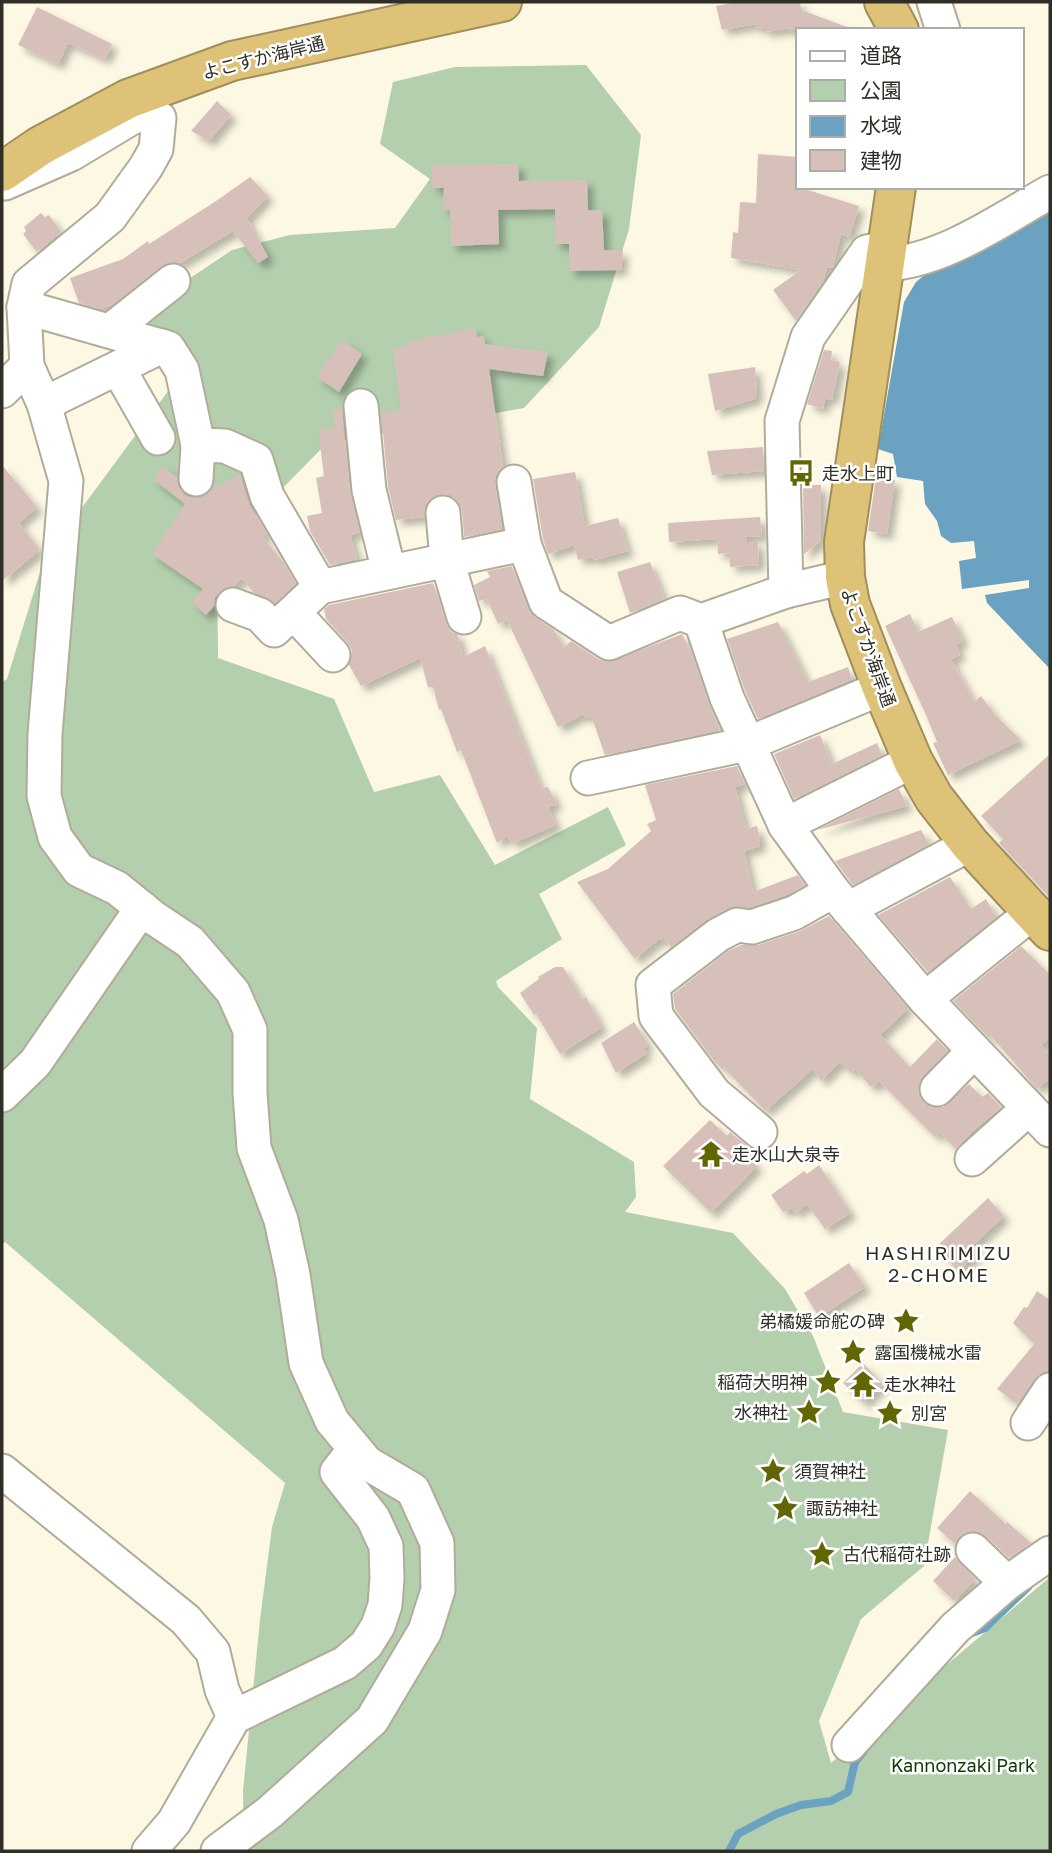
<svg xmlns="http://www.w3.org/2000/svg" width="1052" height="1853" font-family="'Golos Text','Noto Sans JP',sans-serif">
<style>
.green{fill:#b3cfae}
.water{fill:#6ba2c1}
.lines{fill:none;stroke-linecap:round;stroke-linejoin:round}
.stream{stroke:#6ba2c1;stroke-width:8}
.building{fill:#d6c0b9;filter:url(#shadow)}
.minor-casing{stroke:#b0ac99;stroke-width:37}
.highway-casing{stroke:#a08f5c;stroke-width:42}
.minor{stroke:#fff;stroke-width:33}
.highway{stroke:#ddc278;stroke-width:38}
.labels{text-anchor:middle;dominant-baseline:central;stroke-width:5;stroke-linejoin:round;paint-order:stroke}
.street-label{font-size:18px;fill:#302f27;stroke:#fff}
.poi-label{font-size:18px;fill:#302f27;stroke:#fff;text-anchor:start}
.park-label{font-size:18px;fill:#0a4003;stroke:#fff}
.neighbourhood-label{font-size:19px;letter-spacing:2px;fill:#302f27;stroke:#fff}
</style>
<defs>
<filter id="shadow"><feDropShadow dx="6" dy="6" stdDeviation="3.5" flood-color="#0004"/></filter>
</defs>
<rect width="100%" height="100%" fill="#fcf8e4"/>
<polygon class="green" points="586,65 641,135 629,229 599,327 524,408 327,443 217,555 218,658 334,699 374,792 440,775 495,865 608,807 626,845 539,894 562,939 496,981 498,987 537,1028 530,1099 634,1162 636,1197 625,1212 733,1233 785,1289 813,1336 843,1412 948,1430 924,1566 861,1619 819,1721 831,1763 1050,1577 1050,1851 244,1851 243,1791 260,1620 272,1527 285,1483 5,1242 2,1244 2,682 7,679 44,559 177,379 147,328 162,297 232,250 290,235 395,228 430,179 380,144 393,82 455,67"/>
<polygon class="water" points="1050,206 1050,669 987,603 985,595 1029,588 1029,580 962,589 959,561 976,558 974,541 951,543 941,536 937,521 925,504 923,481 897,477 893,454 878,449 904,302 916,282 934,267"/>
<g class="lines">
<g class="stream">
<polyline points="967,1635 985,1628 1028,1587"/>
<polyline points="729,1851 738,1834 776,1814 801,1805 831,1801 848,1792 855,1762 864,1751"/>
</g>
</g>
<g class="building">
<polygon points="737,2 800,2 801,10 847,27 846,30 789,30 789,28 765,32 765,27 755,28 755,24 722,30 716,6"/>
<polygon points="37,7 112,44 105,59 68,43 58,64 18,45"/>
<polygon points="217,101 231,115 209,141 191,131"/>
<polygon points="758,154 798,157 798,187 859,206 849,237 841,234 833,267 827,268 823,281 796,321 773,290 801,270 731,258 733,232 738,233 740,202 756,203"/>
<polygon points="518,164 519,181 587,180 588,210 602,210 604,250 623,250 621,270 569,271 569,244 555,244 555,209 498,210 499,244 451,246 450,210 443,210 444,188 432,188 431,165"/>
<polygon points="250,177 268,196 247,218 268,257 258,263 233,231 180,263 171,262 162,266 111,305 101,309 79,303 70,278 123,259 148,241 149,244 216,201"/>
<polygon points="41,213 45,217 49,215 61,232 37,252 23,234 26,231 24,227"/>
<polygon points="475,328 477,337 484,336 485,344 548,352 543,376 489,369 503,467 496,475 495,484 502,529 464,537 462,511 458,502 451,495 441,494 432,498 425,505 424,517 396,520 388,487 381,412 401,410 393,349 407,346 406,342"/>
<polygon points="342,340 362,354 339,392 317,377"/>
<polygon points="824,350 832,351 831,360 840,362 832,400 825,398 823,409 807,404"/>
<polygon points="755,367 757,393 755,399 715,411 708,374"/>
<polygon points="342,409 350,492 360,532 350,535 357,559 330,565 310,531 307,516 322,513 316,478 324,476 318,429 335,427 333,410"/>
<polygon points="763,447 764,471 712,475 707,451"/>
<polygon points="2,465 37,507 19,523 40,550 2,581"/>
<polygon points="163,467 177,477 179,487 185,495 194,498 205,496 213,488 240,474 250,505 267,533 262,536 284,563 296,583 275,603 253,592 242,578 234,586 220,591 215,598 214,606 206,615 192,602 203,589 152,554 185,504 153,479"/>
<polygon points="575,472 585,526 618,518 628,551 594,560 592,557 578,560 574,545 548,554 543,539 533,479"/>
<polygon points="876,477 895,480 887,534 868,531"/>
<polygon points="803,485 821,485 821,541 804,554"/>
<polygon points="760,517 762,536 747,537 747,542 758,542 759,565 730,567 729,553 718,554 717,539 669,542 668,523"/>
<polygon points="650,562 664,599 630,613 617,572"/>
<polygon points="512,566 528,610 536,618 554,630 564,648 571,641 598,659 608,662 682,634 691,651 709,704 720,730 605,755 591,715 585,718 583,714 558,727 507,620 498,624 487,599 479,601 474,585 490,577 487,571"/>
<polygon points="433,583 446,623 450,631 458,635 463,657 485,646 541,788 548,787 557,804 548,807 556,825 513,843 507,836 497,843 461,750 457,752 441,709 439,710 433,687 428,687 420,658 361,686 349,665 352,650 347,642 326,619 324,609 329,605"/>
<polygon points="910,614 918,632 952,617 963,641 956,644 960,655 951,659 974,702 981,696 996,716 1021,740 948,775 933,743 937,742 926,715 885,626"/>
<polygon points="778,622 808,682 848,667 852,679 758,719 745,691 727,639"/>
<polygon points="820,735 832,764 877,743 882,755 794,799 774,754"/>
<polygon points="1050,754 1050,898 999,843 1003,839 981,816"/>
<polygon points="737,766 745,784 735,787 746,829 757,826 760,838 760,846 744,851 753,892 798,875 805,885 786,895 750,907 728,908 706,920 671,947 664,938 661,940 660,938 635,959 577,882 608,869 651,831 647,824 656,820 645,785"/>
<polygon points="899,789 907,806 817,830"/>
<polygon points="921,830 929,844 853,885 835,861"/>
<polygon points="950,877 971,909 986,899 996,917 928,972 878,915"/>
<polygon points="829,916 908,1008 880,1035 910,1067 937,1039 948,1051 923,1076 919,1084 918,1094 923,1102 932,1107 943,1107 969,1084 982,1097 988,1093 1001,1107 971,1132 956,1149 939,1132 935,1137 879,1081 872,1088 855,1069 851,1073 840,1062 821,1081 813,1069 765,1111 724,1068 722,1069 714,1061 675,1009 673,994 728,951 741,945 758,945 800,931"/>
<polygon points="1021,946 1050,975 1050,1037 1041,1045 1050,1056 1050,1078 1037,1089 991,1036 989,1038 953,1001"/>
<polygon points="555,967 563,967 582,999 586,997 602,1027 560,1054 536,1014 534,1015 520,993 539,979 538,977"/>
<polygon points="634,1022 648,1044 643,1048 647,1053 616,1073 601,1043"/>
<polygon points="710,1120 727,1136 730,1132 748,1147 743,1151 757,1166 711,1213 663,1166"/>
<polygon points="819,1165 851,1213 825,1229 807,1204 796,1213 792,1208 783,1212 771,1195 804,1171 807,1174"/>
<polygon points="988,1198 1004,1216 972,1246 978,1253 958,1271 936,1247"/>
<polygon points="849,1263 865,1287 819,1317 804,1293"/>
<polygon points="1037,1291 1050,1300 1050,1371 1041,1373 1034,1379 1017,1404 997,1389 1034,1344 1013,1323 1024,1307 1027,1308"/>
<polygon points="863,1363 883,1384 864,1403 843,1383"/>
<polygon points="970,1491 1006,1524 1007,1522 1031,1543 1009,1558 986,1536 978,1532 967,1532 960,1536 955,1544 937,1528"/>
<polygon points="955,1557 975,1579 954,1601 933,1581"/>
</g>
<g class="lines">
<defs>
<g id="minor">
<polyline points="934,2 943,30"/>
<polyline points="5,183 71,154 131,118 147,112 159,118 156,149 146,167 110,217 29,284 24,307 27,366 44,404 66,481 45,734 44,796 55,837 79,870 117,888 154,918 190,942 233,992 250,1030 250,1093 254,1148 281,1220 293,1275 306,1363 332,1421 367,1463 413,1490 437,1543 438,1590 425,1631 372,1720 270,1812 218,1851"/>
<path d="M884,264c56,-1 118,-45 166,-72"/>
<polyline points="24,307 168,348 182,370 198,445 225,446 256,460 267,496 320,587 524,544 546,602 609,643 680,613 701,621"/>
<polyline points="110,331 173,281"/>
<polyline points="118,368 158,438"/>
<polyline points="2,391 27,366"/>
<polyline points="44,404 162,346"/>
<polyline points="361,406 369,490 389,572"/>
<polyline points="196,479 198,445"/>
<polyline points="514,482 524,544"/>
<polyline points="443,513 447,561 464,617"/>
<polyline points="845,577 786,591 701,621 727,698 785,825 833,891 925,999 1050,1130"/>
<polyline points="786,591 782,421 808,337 867,252 887,248"/>
<polyline points="233,605 260,615 274,630 320,587"/>
<polyline points="294,613 333,655"/>
<polyline points="588,778 747,744 882,688"/>
<polyline points="785,825 913,761"/>
<polyline points="848,909 970,844"/>
<polyline points="925,999 1033,912"/>
<polyline points="937,1089 974,1051"/>
<polyline points="2,1095 35,1063 142,908"/>
<polyline points="760,1132 714,1093 656,1016 653,985 718,935 737,925 752,927 794,913 833,891"/>
<polyline points="972,1159 1029,1108"/>
<polyline points="1028,1423 1050,1390"/>
<polyline points="2,1471 186,1620 213,1652 222,1690 234,1717"/>
<polyline points="973,1550 1007,1583"/>
<polyline points="849,1745 955,1628 1007,1583 1050,1553"/>
<polyline points="149,1851 174,1822 234,1717 345,1663 366,1645 378,1626 385,1605 387,1579 386,1546 373,1518 337,1472 355,1449"/>
</g>
<g id="highway">
<polyline points="884,2 899,30"/>
<polyline points="2,172 40,146 128,99 232,61 502,2"/>
<polyline points="896,187 844,542 845,577 850,604 882,688 913,761 934,798 970,844 1050,931"/>
</g>
</defs>
<use href="#minor" class="minor-casing"/>
<use href="#highway" class="highway-casing"/>
<use href="#minor" class="minor"/>
<use href="#highway" class="highway"/>
</g>
<defs>
<symbol id="bus-bare" viewBox="-9 -9 18 18"><path d="M-5-6H5V4H4V6H2V4H-2V6H-4V4H-5ZM-3.5-4V0h7V-4ZM-3.5 1.2v1.5H-2V1.2ZM2 1.2v1.5H3.5V1.2Z" fill="#626602" stroke="#fff" stroke-width="2.5" paint-order="stroke"/></symbol>
<symbol id="temple-bare" viewBox="-9 -9 18 18"><path d="M0-6L5-2H3V0L6.5 2.5H4V6H1.5V3h-3V6H-4V2.5H-6.5L-3 0V-2H-5Z" fill="#626602" stroke="#fff" stroke-width="2.5" paint-order="stroke"/></symbol>
<symbol id="sight-bare" viewBox="-9 -9 18 18"><path d="M0-6L1.8-2.2L6-1.7L2.9 1.2L3.7 5.4L0 3.3L-3.7 5.4L-2.9 1.2L-6-1.7L-1.8-2.2Z" fill="#626602" stroke="#fff" stroke-width="2.5" paint-order="stroke"/></symbol>
</defs>
<g fill-rule="evenodd">
<use href="#bus-bare" x="782" y="454" width="38" height="38"/>
<use href="#temple-bare" x="692" y="1135" width="38" height="38"/>
<use href="#sight-bare" x="887" y="1302" width="38" height="38"/>
<use href="#sight-bare" x="834" y="1333" width="38" height="38"/>
<use href="#sight-bare" x="809" y="1363" width="38" height="38"/>
<use href="#temple-bare" x="844" y="1365" width="38" height="38"/>
<use href="#sight-bare" x="790" y="1393" width="38" height="38"/>
<use href="#sight-bare" x="871" y="1394" width="38" height="38"/>
<use href="#sight-bare" x="754" y="1452" width="38" height="38"/>
<use href="#sight-bare" x="766" y="1489" width="38" height="38"/>
<use href="#sight-bare" x="803" y="1535" width="38" height="38"/>
</g>
<g class="labels">
<g class="street-label">
<text transform="translate(263 57) rotate(-14)">よこすか海岸通</text>
<text transform="translate(869 647) rotate(70)">よこすか海岸通</text>
</g>
<g class="poi-label">
<text x="822" y="473">走水上町</text>
<text x="732" y="1154">走水山大泉寺</text>
<text x="885" y="1321" text-anchor="end">弟橘媛命舵の碑</text>
<text x="874" y="1352">露国機械水雷</text>
<text x="807" y="1382" text-anchor="end">稲荷大明神</text>
<text x="884" y="1384">走水神社</text>
<text x="788" y="1412" text-anchor="end">水神社</text>
<text x="911" y="1413">別宮</text>
<text x="794" y="1471">須賀神社</text>
<text x="806" y="1508">諏訪神社</text>
<text x="843" y="1554">古代稲荷社跡</text>
</g>
<g class="park-label">
<text x="963" y="1765">Kannonzaki Park</text>
</g>
<g class="neighbourhood-label">
<text x="939" y="1252">HASHIRIMIZU<tspan x="939" dy="22">2-CHOME</tspan></text>
</g>
</g>
<rect width="1052" height="1853" fill="none" stroke="#302f27" stroke-width="7"/>
<rect x="796" y="28" width="228" height="161" fill="#ffffff" stroke="#acaca9" stroke-width="2"/>
<rect x="810" y="51" width="35" height="10" fill="#ffffff" stroke="#acaca9" stroke-width="2"/>
<text x="860" y="63" font-size="21" fill="#302f27">道路</text>
<rect x="810" y="80" width="35" height="21" fill="#b3cfae" stroke="#acaca9" stroke-width="2"/>
<text x="860" y="98" font-size="21" fill="#302f27">公園</text>
<rect x="810" y="116" width="35" height="21" fill="#6ba2c1" stroke="#acaca9" stroke-width="2"/>
<text x="860" y="133" font-size="21" fill="#302f27">水域</text>
<rect x="810" y="150" width="35" height="21" fill="#d6c0b9" stroke="#acaca9" stroke-width="2"/>
<text x="860" y="168" font-size="21" fill="#302f27">建物</text>
</svg>
